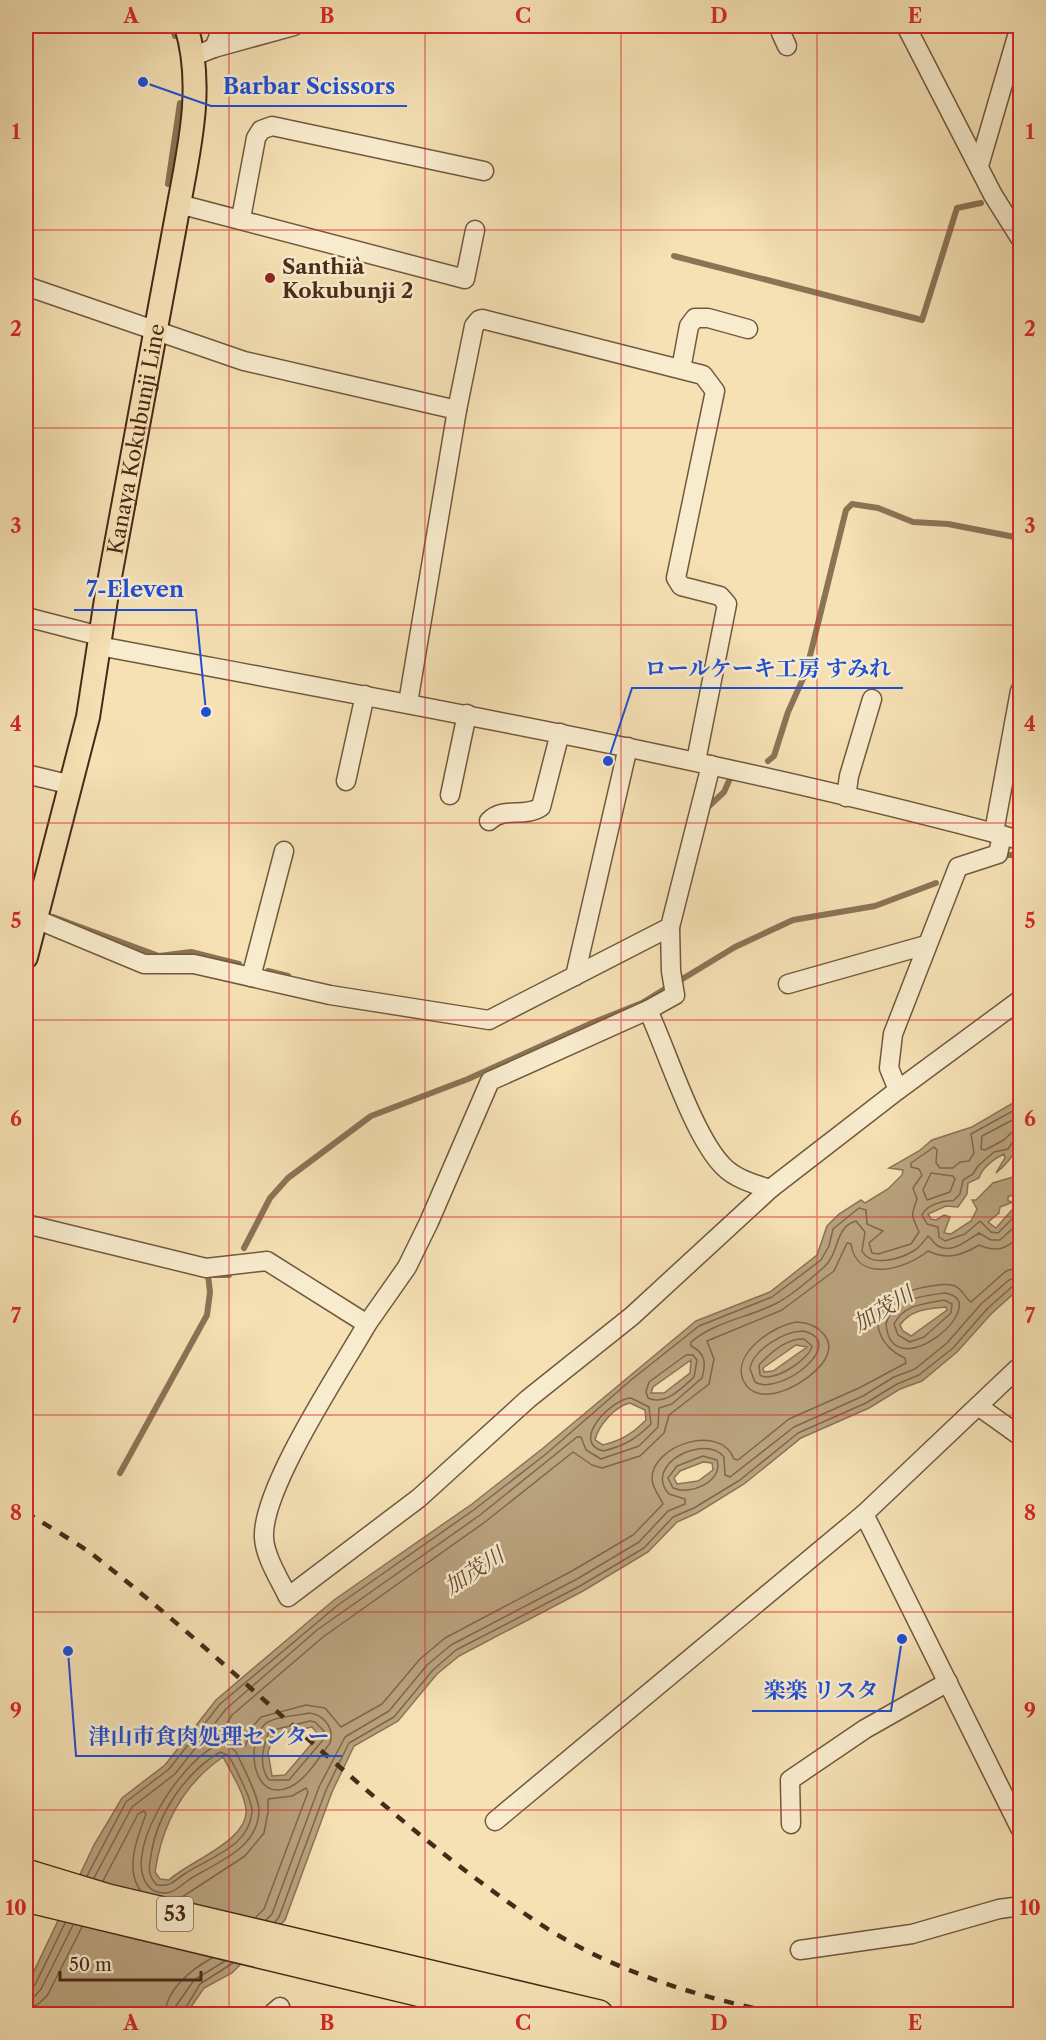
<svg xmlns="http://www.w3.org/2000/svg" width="1046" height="2040" font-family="'Libre Caslon Text','Noto Serif JP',serif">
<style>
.water{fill:#baa37f;stroke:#8c7356;stroke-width:1.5;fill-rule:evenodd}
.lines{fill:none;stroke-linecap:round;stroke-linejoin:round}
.shore{stroke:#81664c;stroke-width:1.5}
.stream{stroke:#8c7356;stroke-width:6}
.minor-casing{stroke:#73583f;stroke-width:21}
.major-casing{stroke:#482a18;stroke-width:26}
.highway-casing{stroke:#482a18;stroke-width:30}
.minor{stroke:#f8ecce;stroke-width:18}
.major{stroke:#f5e1b4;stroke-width:22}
.highway{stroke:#f5e1b4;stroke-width:27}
.rail{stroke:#482a18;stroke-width:4.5;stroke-dasharray:10 10;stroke-linecap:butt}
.grid{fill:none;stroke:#d62828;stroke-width:1.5;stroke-opacity:0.55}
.poi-dot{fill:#8f2418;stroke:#f8ecce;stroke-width:2}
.labels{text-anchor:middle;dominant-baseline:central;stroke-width:5;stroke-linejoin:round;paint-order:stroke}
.shield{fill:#f8ecce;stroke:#7d644f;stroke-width:1.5}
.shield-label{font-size:20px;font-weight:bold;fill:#482a18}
.poi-label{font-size:21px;font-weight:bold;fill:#482a18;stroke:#f8ecce;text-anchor:start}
.street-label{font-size:21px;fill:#482a18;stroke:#f8ecce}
.water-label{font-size:22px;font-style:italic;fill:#644832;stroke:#f8ecce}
.leader{fill:none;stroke:#1d4ed8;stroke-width:2}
.callout-dot{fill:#1d4ed8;stroke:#f8ecce;stroke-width:2}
.callout-label{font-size:22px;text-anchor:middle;font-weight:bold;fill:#1d4ed8;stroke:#f8ecce;stroke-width:5;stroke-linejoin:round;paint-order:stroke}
.neatline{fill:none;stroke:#d62828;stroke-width:2}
.grid-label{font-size:20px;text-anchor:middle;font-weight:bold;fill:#d62828}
</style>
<rect width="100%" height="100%" fill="#f5e1b4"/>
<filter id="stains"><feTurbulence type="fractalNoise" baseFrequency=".00333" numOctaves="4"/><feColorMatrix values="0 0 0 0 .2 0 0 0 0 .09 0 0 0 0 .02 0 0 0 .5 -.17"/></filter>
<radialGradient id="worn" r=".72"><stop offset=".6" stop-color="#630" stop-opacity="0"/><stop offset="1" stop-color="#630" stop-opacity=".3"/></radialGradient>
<path class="water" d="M1020,1099c0,36 5,50 -24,74l9,-15 -1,-4c-11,5 -22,14 -25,24l-11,5 -1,11 -9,13 -12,-1 -18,8 3,5 5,1 8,-5 6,2 -6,16 7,1 20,-13 6,-12 -5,-9h4l17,-17 27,-8v5l-4,5 4,2v8l-6,-1 -6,3v4l5,1 -13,5 -1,6 -11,9 8,6 16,-18 8,-3v81l-29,26 -34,38 -35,29 -22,8 -31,19 -68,30 -57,46 -47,29 -20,9 -29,30 -65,39 -124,65 -22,18 -39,47 -44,25 -22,46 -47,128 -53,53 -28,15 -18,26h-160v-26l68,-143 28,-47 43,-33 51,-65 118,-100 138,-96 70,-55 154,-128 74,-29 47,-37 10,-29 12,-12 22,-14 4,3 23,-14 14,-14 1,-5 -14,-2 30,-17 13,-11 40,-13zM946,1307l1,3 -36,26 -8,-5 -3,-6c11,-16 28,-16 46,-18zM796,1345l11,2 -34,24 -9,1 -1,-4zM691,1360l-1,13 -26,20h-13l2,-6zM630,1403l15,7 1,10c-14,14 -24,20 -43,25l-8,-5c3,-14 20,-34 35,-37zM703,1462l9,1 1,7 -15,11 -21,3 -3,-6 6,-7zM312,1727l7,8 -34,40 -13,1 -4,-24 6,-17zM223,1757c8,15 21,36 23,52 4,31 -58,53 -77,71l-9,-1 -5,-7c7,-48 27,-87 68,-115z"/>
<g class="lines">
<g class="shore">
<polyline points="1020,1116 982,1136 981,1149 985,1150 1004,1140 1011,1133 1020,1130"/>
<path d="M1020,1138l-6,2 -6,9 -14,3 -16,14 -5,8 -10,6 -3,14 -7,7c-9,-1 -27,4 -31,14l5,9 11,3 1,10 6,4 20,-7 15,-13 11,11 7,1 16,-16 6,-2"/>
<polygon points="931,1173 953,1176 955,1179 950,1192 927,1200 923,1190"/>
<path d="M1020,1235c-13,14 -23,18 -41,10 -18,11 -32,15 -51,6 -22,18 -71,33 -77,-7l-4,-1 -13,28 -52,39 -75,31 7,18 -5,25 -40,31 -5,18 -24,23 -38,12 -10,-3 -19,-13 -88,70 -162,115 -91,78 -12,19 14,4 11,8 9,-21 7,-8 45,-12 19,3 16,19 41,-23 38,-45 25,-21 127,-67 61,-36 30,-31c-4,-9 -11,-16 -11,-26 0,-32 68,-56 82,-19l4,1 51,-41 70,-31 47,-25 -1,-5c-24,-10 -39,-39 -14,-58 13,-9 26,-12 40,-14 8,-1 16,-3 24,0 8,4 10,12 16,16l35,-31 14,-4"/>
<path d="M945,1293c52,8 -53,98 -59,31 7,-26 37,-28 59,-31z"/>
<path d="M944,1300l8,4 -1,9 -27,24 -14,5 -12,-7 -4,-11c10,-20 31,-20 50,-24z"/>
<path d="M797,1322c21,1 41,18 27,39 -13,20 -66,52 -81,19 -11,-27 31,-55 54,-58z"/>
<path d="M803,1331c47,11 -23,66 -48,51l-5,-13c2,-19 35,-38 53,-38z"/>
<path d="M804,1339l8,7c-2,13 -40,38 -52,29l-1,-10c11,-12 28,-27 45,-26z"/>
<path d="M686,1355h7l4,5 -3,17c-12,11 -29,29 -46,21l-2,-6 3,-10z"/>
<path d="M631,1398l18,9 2,17c-15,15 -27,22 -48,27 -33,-9 8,-52 28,-53z"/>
<path d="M703,1456l14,4c7,21 -27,36 -44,28l-5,-10 9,-12z"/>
<path d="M309,1713c14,1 26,15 21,30 -10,13 -24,37 -40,44 -37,17 -45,-42 -26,-62 9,-9 33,-9 45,-12z"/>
<path d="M310,1721l5,1 9,9 -1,9 -34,40h-20c-11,-14 -6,-33 0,-49z"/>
<path d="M221,1744l8,2 7,6c6,13 24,46 23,60 -2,37 -42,50 -69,67 -13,9 -18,18 -36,12 -42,-28 30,-137 67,-147z"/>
<path d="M220,1752l9,4c6,12 24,44 23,56 -3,35 -42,45 -66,61 -12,7 -14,14 -29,12 -10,-10 -8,-18 -6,-30 6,-41 34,-82 69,-103z"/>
<path d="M87,1876l39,-74 43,-33 51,-65 118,-99 137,-96 71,-55 85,-74 68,-54 73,-29 49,-37 8,-14 4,-17 26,-21 7,2 1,14 16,7 -14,12 3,10 6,1 33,-10 8,-12c-7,-17 -9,-14 -2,-33l-4,-11 9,-13 -3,-6 -8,-2v-4l23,-16 3,3 -1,13 4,5h13l7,-6 9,-1 5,-8 -3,-19 49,-27"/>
<path d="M94,1878l38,-71 43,-33 51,-65 91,-79 163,-115 97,-78h4l5,13 15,9 38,-13 19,-19 1,-19 13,-4 30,-26c4,-14 4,-25 -11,-32v-4c25,-21 56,-24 84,-38 17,-8 34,-24 48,-36 17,-14 11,-41 33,-47l9,11 -3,19c9,17 39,8 53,-1 5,-3 9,-9 13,-14 4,3 6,8 10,10 14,8 30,-6 41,-13l12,7h9l20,-18"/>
<path d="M103,1881l35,-67 6,-3 2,3c-9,24 -21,54 -6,76"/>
<polyline points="179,1899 245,1856 264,1833 268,1812 268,1799 292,1796 306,1788 308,1792 264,1909 256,1917"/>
<path d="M266,1920l6,-6 47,-127 26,-50 44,-26 38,-46 24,-20 126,-66 62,-37 29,-31 17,-7v-5l-16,-5c-27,-30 37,-61 55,-37l1,18 5,2 64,-50 69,-31 31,-19 21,-8 32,-26 34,-39 28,-24 11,-4"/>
<polyline points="275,1922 279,1917 326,1790 349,1743 394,1717 433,1670 456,1650 580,1586 644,1548 673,1517 694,1508 740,1480 798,1433 866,1403 897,1384 919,1375 953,1348 987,1309 1014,1285 1020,1284"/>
<polyline points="26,1991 35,1985 65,1923"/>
<polyline points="26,1998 35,1996 41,1989 73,1925"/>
<polyline points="26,2007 37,2005 47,1996 82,1927"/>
<path d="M165,2014c1,-25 27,-45 47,-56"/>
<polyline points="174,2014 176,2006 194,1980 225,1961"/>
<polyline points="182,2014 200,1984 233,1963"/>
</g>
<g class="stream">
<polyline points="172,26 175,36"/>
<polyline points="168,184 180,103"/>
<polyline points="674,256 922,320 957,208 981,203"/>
<polyline points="768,761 774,756 788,712 806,672 846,510 852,504 878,508 913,522 948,524 1020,538"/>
<polyline points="707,808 724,792 732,774"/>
<polyline points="1008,855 1020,855"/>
<polyline points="53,917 159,956 191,952 239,964"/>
<polyline points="268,971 288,976"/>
<polyline points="679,981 735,947 793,920 875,906 936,883"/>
<polyline points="244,1248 270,1198 288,1178 371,1116 468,1079 592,1023 642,1003 668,987"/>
<polyline points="120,1473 207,1315 210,1292 208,1275 229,1275"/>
</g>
<defs>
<g id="minor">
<polyline points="783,26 781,33 787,46"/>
<polyline points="906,26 993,195 1020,238"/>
<polyline points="214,48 223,26"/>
<polyline points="194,56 214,48 294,26"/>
<polyline points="979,166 1020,26"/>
<polyline points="179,204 465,279 475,230"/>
<polyline points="241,218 256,138 261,130 272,126 484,171"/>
<polyline points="26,286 244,361 457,410"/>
<polyline points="681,369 689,326 695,318 708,318 748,329"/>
<polyline points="26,617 100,636"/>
<path d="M99,646c308,58 618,112 921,194"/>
<polyline points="408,703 457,410 474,326 479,320 482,319 703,375 715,391 676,578 681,586 720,596 727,604 696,761"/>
<polyline points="26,774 72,785"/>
<polyline points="346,781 365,695"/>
<polyline points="450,795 467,714"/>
<polyline points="846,797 849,776 872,699"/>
<path d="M489,821c15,-15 35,-3 52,-14l19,-74"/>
<polyline points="994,832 1020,691"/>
<polyline points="36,919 144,964 194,964 330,995 489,1020 670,927 711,765"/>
<polyline points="575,976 628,747"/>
<polyline points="251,977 284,851"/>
<polyline points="788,984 926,945"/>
<polyline points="648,1010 675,995 671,971 670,927"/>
<polyline points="898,1090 889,1068 893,1034 958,867 998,854 1002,835"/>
<path d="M26,1224l180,44 61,-7 100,63c-26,46 -106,165 -103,214 1,19 16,42 24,59l131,-99 109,-99 104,-83 138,-127 128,-99 122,-90"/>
<path d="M367,1324l40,-57 22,-45 61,-141 158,-71c19,41 46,128 76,157 12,12 30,17 46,22"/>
<polyline points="978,1406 1020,1436"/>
<polyline points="864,1514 1020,1828"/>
<polyline points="495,1821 864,1514 1020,1366"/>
<polyline points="791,1824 790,1780 865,1729 948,1682"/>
<polyline points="800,1950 912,1934 999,1909 1020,1906"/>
<polyline points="272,2014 280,2007"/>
</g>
<g id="major">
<path id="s1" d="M26,957l62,-240 19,-124 72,-389c11,-59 25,-120 7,-178"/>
</g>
<g id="highway">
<polyline points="26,1873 108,1898 599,2014"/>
<polyline points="26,1898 509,2014"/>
</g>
</defs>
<use href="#minor" class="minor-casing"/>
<use href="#major" class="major-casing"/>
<use href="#highway" class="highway-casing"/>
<use href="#minor" class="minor"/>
<use href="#major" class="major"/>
<use href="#highway" class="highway"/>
<path class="rail" d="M26,1512c21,14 45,27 66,42 152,118 285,261 445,368 74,49 160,75 245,92"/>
</g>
<path class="grid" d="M229,26v1988M425,26v1988M621,26v1988M817,26v1988M26,230h994M26,428h994M26,625h994M26,823h994M26,1020h994M26,1217h994M26,1415h994M26,1612h994M26,1810h994"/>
<circle class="poi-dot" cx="270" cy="278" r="6"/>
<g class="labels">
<rect class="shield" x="157" y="1897" width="36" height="34" rx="4.5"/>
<g class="shield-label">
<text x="175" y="1914">53</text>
</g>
<g class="poi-label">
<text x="282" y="266">Santhià<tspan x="282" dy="24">Kokubunji 2</tspan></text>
</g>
<g class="street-label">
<text stroke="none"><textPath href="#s1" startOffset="530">Kanaya Kokubunji Line</textPath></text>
</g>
<g class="water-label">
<text transform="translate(883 1309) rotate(-31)">加茂川</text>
<text transform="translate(474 1571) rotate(-33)">加茂川</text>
</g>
</g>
<path class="leader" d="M143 82L211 106H407M206 712L196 610H74M608 761L632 688H903M902 1639L891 1711H752M68 1651L76 1756H342"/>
<g class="callout-dot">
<circle cx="143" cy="82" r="6"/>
<circle cx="206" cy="712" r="6"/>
<circle cx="608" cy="761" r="6"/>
<circle cx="902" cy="1639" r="6"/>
<circle cx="68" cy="1651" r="6"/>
</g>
<g class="callout-label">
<text x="309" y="94">Barbar Scissors</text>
<text x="135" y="597">7-Eleven</text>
<text x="768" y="676">ロールケーキ工房 すみれ</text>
<text x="821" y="1698">楽楽 リスタ</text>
<text x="209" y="1744">津山市食肉処理センター</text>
</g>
<rect width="1046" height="2040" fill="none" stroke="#f5e1b4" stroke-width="66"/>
<path d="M60 1971v9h141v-9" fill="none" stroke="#482a18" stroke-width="3"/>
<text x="69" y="1971" font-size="18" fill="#482a18" stroke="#f8ecce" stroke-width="4.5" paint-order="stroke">50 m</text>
<rect x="33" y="33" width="980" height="1974" class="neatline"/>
<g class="grid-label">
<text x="131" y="23">A</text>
<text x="327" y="23">B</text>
<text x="523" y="23">C</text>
<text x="719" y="23">D</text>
<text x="915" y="23">E</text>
<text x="16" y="139">1</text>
<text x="1030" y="139">1</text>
<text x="16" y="336">2</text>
<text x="1030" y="336">2</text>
<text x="16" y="533">3</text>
<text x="1030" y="533">3</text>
<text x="16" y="731">4</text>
<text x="1030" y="731">4</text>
<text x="16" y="928">5</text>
<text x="1030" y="928">5</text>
<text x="16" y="1126">6</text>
<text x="1030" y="1126">6</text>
<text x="16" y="1323">7</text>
<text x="1030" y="1323">7</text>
<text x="16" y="1520">8</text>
<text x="1030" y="1520">8</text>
<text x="16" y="1718">9</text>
<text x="1030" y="1718">9</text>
<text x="16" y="1915">10</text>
<text x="1030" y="1915">10</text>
<text x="131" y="2030">A</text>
<text x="327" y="2030">B</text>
<text x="523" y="2030">C</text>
<text x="719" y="2030">D</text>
<text x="915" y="2030">E</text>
</g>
<rect width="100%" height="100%" filter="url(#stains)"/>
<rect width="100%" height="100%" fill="url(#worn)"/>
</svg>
